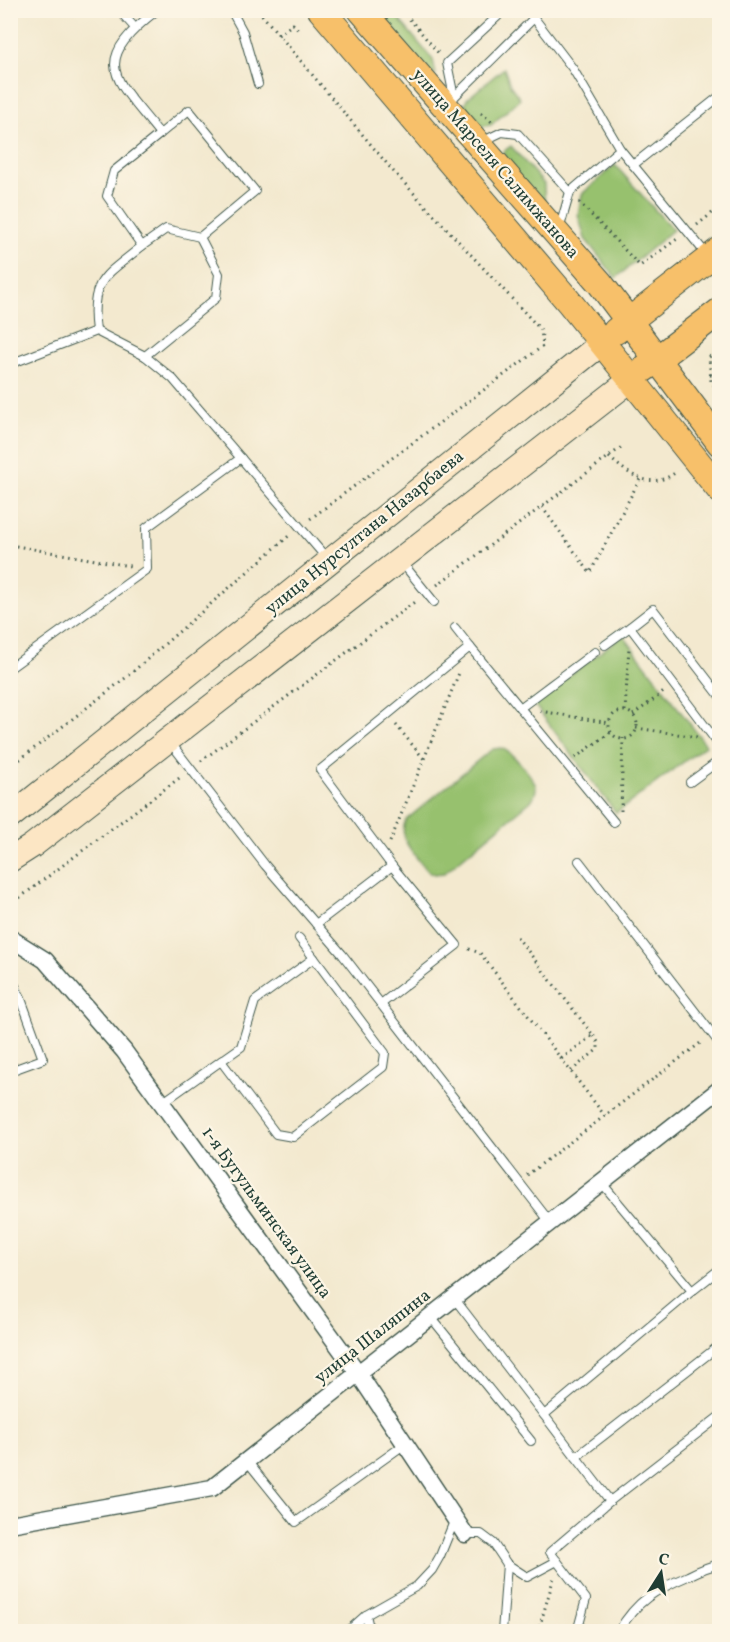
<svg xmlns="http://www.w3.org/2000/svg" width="730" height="1642" font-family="Vollkorn,serif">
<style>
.green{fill:#97c16e;stroke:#5b7f51;stroke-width:1.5}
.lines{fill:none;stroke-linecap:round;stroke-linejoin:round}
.service-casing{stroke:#3f574b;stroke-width:10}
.minor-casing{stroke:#3f574b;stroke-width:19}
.secondary-casing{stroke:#3f574b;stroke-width:26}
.primary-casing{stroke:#3f574b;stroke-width:28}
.path{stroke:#3f574b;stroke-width:3;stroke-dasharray:1.5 4.5;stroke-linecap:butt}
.service{stroke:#fff;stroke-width:8}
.minor{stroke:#fff;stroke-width:16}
.secondary{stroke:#fce6c4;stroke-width:24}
.primary{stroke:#f7c06b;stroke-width:26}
.labels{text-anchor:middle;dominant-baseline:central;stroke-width:4.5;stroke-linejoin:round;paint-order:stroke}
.street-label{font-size:18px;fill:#1f3d34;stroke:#fcf5e5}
</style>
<rect width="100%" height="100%" fill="#fcf5e5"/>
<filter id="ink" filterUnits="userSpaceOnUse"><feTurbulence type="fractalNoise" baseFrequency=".0167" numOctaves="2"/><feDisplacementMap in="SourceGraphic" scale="12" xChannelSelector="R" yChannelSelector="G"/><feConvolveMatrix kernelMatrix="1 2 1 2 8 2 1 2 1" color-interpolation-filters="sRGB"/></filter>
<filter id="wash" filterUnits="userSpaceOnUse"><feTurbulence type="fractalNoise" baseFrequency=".008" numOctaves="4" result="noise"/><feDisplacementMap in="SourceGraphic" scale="24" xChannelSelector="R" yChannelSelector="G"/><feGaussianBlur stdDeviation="1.35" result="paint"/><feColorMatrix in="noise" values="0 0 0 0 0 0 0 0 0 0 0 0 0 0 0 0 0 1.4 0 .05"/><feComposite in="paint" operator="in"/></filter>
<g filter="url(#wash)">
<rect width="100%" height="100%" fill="#f3e9cf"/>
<g class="green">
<polygon points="363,11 392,11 433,60 436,74 425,72"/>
<polygon points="504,68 510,85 520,99 491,125 480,127 463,110 467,99"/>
<polygon points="511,146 544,184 545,209 503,160 504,151"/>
<polygon points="615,165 673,230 616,278 585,239 578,215 582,194"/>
<polygon points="623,635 706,745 616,813 533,703"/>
<path d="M501,748c10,3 33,29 35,39 0,6 -2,10 -5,14l-87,72 -9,1 -6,-2c-12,-14 -33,-33 -23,-52l81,-67 6,-4z"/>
</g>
</g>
<g filter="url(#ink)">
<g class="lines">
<defs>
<g id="service">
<polyline points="119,10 135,28"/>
<polyline points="231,10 243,32 258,84"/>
<polyline points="528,10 573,69 620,149 707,255"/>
<polyline points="454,97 447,63 498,16 493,10"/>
<polyline points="447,104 534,18"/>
<polyline points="479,143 502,132 518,134 570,192 620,149"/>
<polyline points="633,165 720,96"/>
<polyline points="559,230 570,192"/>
<polyline points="142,246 166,229 200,237"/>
<path d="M96,331c-7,-52 10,-55 46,-85l-35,-50 7,-25 46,-37c-45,-57 -72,-70 -3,-124"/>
<polyline points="145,356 216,298 219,274 200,237 255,191 189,110 160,134"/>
<polyline points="10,364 96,331 145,356 173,379 329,561"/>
<polyline points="400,560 434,602"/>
<polyline points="630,627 653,609 720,696"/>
<polyline points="455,628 470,647"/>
<polyline points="605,645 630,627 720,746"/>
<polyline points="10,668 147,569 146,528 241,458"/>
<polyline points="520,708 595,652"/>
<polyline points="170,742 265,865 342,954 550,1222"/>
<polyline points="690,782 720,760"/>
<polyline points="579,861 720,1044"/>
<polyline points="316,924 392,866"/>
<polyline points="10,976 20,996 10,999"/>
<polyline points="381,1004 457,945 392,866 320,770 470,647 614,822"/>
<polyline points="221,1061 241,1047 255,1001 314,958"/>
<polyline points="10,1071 43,1059 20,996"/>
<polyline points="162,1103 221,1061 276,1134 293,1137 383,1067 385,1053 299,938"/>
<polyline points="692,1291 720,1269"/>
<polyline points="454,1298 544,1415 692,1291 601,1182"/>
<polyline points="430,1316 531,1441"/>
<polyline points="544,1415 576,1457 720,1345"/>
<polyline points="576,1457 610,1501 720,1416"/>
<polyline points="247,1461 296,1522 405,1444"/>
<polyline points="465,1534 481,1534 493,1543 507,1564 502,1632"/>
<polyline points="507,1564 527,1577 557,1561"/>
<polyline points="366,1615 370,1632"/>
<polyline points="347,1632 366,1615 417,1586 432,1570 440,1556 455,1519"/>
<polyline points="577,1632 586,1599 550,1552 610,1501"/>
<path d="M618,1632c19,-32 37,-42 70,-56 10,-5 20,-10 32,-12"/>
</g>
<g id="minor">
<polyline points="10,938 45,960 124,1051 358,1373 465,1534"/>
<polyline points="10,1524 212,1488 720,1089"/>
</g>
<g id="secondary">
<polyline points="10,817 602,343"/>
<polyline points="10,860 32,846 632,379"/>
</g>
<g id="primary">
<polyline points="321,10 570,303 720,490"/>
<polyline points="361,10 600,283 720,443"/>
<polyline points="616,331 720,250"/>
<polyline points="644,369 720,311"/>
</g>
</defs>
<use href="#service" class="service-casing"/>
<use href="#minor" class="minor-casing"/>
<use href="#secondary" class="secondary-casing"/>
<use href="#primary" class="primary-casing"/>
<g class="path">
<polyline points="258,10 393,171 541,330 543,346 310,519"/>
<polyline points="402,10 440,55"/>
<polyline points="278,35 293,24 299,31"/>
<polyline points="481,113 492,122"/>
<polyline points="579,202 640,266 677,239"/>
<polyline points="697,225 720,207"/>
<polyline points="720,349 709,357 711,381 720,393"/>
<polyline points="710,375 720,376"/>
<path d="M609,457c20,18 42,34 67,15"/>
<polyline points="542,507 590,573 640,479"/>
<polyline points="10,545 130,566"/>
<polyline points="437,585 623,446"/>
<polyline points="540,711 609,723"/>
<polyline points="625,711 629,647"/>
<circle cx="623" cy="725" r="14"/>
<polyline points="633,715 665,691"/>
<polyline points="396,725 424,759"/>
<polyline points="636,728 697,737"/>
<polyline points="575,758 611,732"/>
<polyline points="201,761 417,600"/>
<polyline points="10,767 128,676 291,534"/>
<polyline points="621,811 623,738"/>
<polyline points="390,842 459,673"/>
<polyline points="10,905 182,776"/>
<polyline points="517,937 593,1035 561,1059"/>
<polyline points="469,949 480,953 605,1116"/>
<polyline points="571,1071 598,1049 598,1042 593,1035"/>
<polyline points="527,1175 703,1041"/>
<polyline points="538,1632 554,1577"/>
</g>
<use href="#service" class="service"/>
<use href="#minor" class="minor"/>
<use href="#secondary" class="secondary"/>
<use href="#primary" class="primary"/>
</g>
</g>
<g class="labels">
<g class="street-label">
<text transform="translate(495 164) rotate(49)">улица Марселя Салимжанова</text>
<text transform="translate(365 533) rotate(-39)">улица Нурсултана Назарбаева</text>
<text transform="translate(266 1213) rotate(54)">1-я Бугульминская улица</text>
<text transform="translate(373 1337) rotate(-38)">улица Шаляпина</text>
</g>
</g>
<rect width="730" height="1642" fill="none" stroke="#fcf5e5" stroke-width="36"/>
<g transform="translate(661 1573) rotate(12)" stroke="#fcf5e5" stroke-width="4.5" paint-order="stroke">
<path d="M0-4.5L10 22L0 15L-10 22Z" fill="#1f3d34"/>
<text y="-9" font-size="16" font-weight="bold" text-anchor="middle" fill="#1f3d34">С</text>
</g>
</svg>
